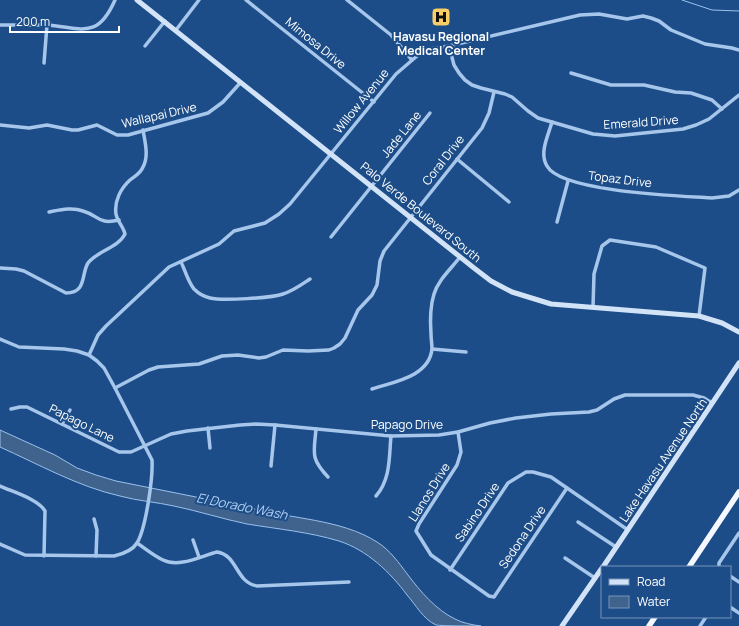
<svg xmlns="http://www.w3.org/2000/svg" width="739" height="626" font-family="Manrope,sans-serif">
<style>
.water{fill:#40638d;stroke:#9ac1ed}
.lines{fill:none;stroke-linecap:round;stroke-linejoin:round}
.stream{stroke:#9ac1ed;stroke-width:1}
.minor{stroke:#a6c6eb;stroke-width:3.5}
.secondary{stroke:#d2e3f8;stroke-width:5}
.trunk{stroke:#f5f9ff;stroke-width:5.5}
.labels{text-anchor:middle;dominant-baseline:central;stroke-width:4;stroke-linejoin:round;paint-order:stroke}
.poi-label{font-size:12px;font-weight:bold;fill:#fff;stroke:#1d4d88}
.street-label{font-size:12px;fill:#fff;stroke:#1d4d88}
.water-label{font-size:13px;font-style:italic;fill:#b2d0f3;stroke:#1d4d88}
</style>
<rect width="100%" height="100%" fill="#1d4d88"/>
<path class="water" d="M0,430l55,25 22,13 19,7 20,6 135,27c40,11 90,11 126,34 13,8 22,21 31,33 12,16 28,35 47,44 7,4 18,6 26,7 -9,0 -38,0 -45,-1 -13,-6 -20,-20 -29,-30 -17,-23 -40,-45 -68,-54 -30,-9 -61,-12 -92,-17 -24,-5 -49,-13 -73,-18 -18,-4 -36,-5 -54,-10 -41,-9 -82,-32 -120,-49z"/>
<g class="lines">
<polyline class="stream" points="682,0 712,10 739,11"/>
<g class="minor">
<polyline points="246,0 374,102"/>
<polyline points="347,0 391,35 412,60"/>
<path d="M0,25c15,0 31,0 46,0 35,2 51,16 69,-25"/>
<polyline points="176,30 199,0"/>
<polyline points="145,46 165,21"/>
<polyline points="449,46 454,65 459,73 465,80 472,85 481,88 505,94 512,97 528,111 538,118 593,134 615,136 683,129 696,125 709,119 739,95"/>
<polyline points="44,63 47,25"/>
<polyline points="571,73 611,85 644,85 675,92 691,93 712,100 722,109"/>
<path d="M552,122c-4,14 -13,31 -5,44 14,26 134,30 165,32l17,-2 10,-6"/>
<polyline points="0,125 29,128 47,125 72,130 78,130 97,125 117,135 128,135 208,113 223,102 241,82"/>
<polyline points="457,159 509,202"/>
<path d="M49,212c11,-2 23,-5 34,-1 17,5 15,14 36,9"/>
<polyline points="557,222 568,181"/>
<polyline points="331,237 430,113"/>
<path d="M181,262c4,8 7,20 13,27 4,4 11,8 16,9 12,3 62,0 73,-4 10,-3 18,-9 27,-15"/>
<path d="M0,268l16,1 8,2 42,22c21,0 15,-19 22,-30 9,-12 30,-15 37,-29 -2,-8 -8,-13 -9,-20 -2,-13 5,-26 14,-34 5,-4 10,-6 13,-13 6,-11 2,-25 0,-37"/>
<polyline points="593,307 594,274 602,246 610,240 656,247 705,268 699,316"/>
<path d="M0,339l19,8 45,2 13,2 12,4 8,6 7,7 11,20 37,72c1,18 -6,68 -15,83 -5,8 -14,11 -23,13l-89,-1 -25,-11"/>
<polyline points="432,349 466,352"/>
<polyline points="89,355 98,335 106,326 169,267 219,244 234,231 265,223 279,214 290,204 396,74 424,50 449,46 580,15 599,14 627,19 643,16 651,18 659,21 671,30 705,44 732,48 739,50"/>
<polyline points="115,388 149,370 158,367 199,364 222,356 238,355 259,358 266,357 283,350 308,351 329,350 334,348 340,344 345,338 358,310 372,295 377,285 380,261 384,251 482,128 489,113 494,92"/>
<path d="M372,389c21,-7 57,-12 60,-40 0,-5 -1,-10 -1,-15 -1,-13 -1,-27 3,-40 4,-14 17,-25 26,-37"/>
<polyline points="11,409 20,407 27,407 119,452 131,452 171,434 187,431 240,425 256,424 275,425 391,436 439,435 458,432 490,423 516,418 551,414 589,412 597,410 614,399 625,395 693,395 704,398 712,403"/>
<polyline points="62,424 70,410"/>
<polyline points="208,428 210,448"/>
<path d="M316,429c-2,24 -6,29 12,48"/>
<polyline points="458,432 461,452 457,465 419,524 416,531 431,555 489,596 494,597 567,488"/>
<polyline points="271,466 275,425"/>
<path d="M0,486c13,6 38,13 45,25l-1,45"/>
<path d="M376,496c15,-17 13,-40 15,-60"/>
<polyline points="94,519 97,530 96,556"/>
<polyline points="578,522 616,547"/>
<polyline points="193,540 199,557"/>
<path d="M137,543c9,6 17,13 26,17 16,8 38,-4 54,-8 21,3 18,30 40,34l92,-4"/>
<polyline points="565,558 595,578"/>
<polyline points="719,567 719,563 739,533"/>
<polyline points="450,570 508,483 526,472 533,472 551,477 628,530"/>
<polyline points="730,576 739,582"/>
<polyline points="730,607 739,613"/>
<polyline points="700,626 706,617"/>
</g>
<g class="secondary">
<polyline points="137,0 474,268 491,281 512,292 551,304 699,316 722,323 739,332"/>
<polyline points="603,567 739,363"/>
<polyline points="562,626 602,568"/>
</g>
<g class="trunk">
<polyline points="689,567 739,492"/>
<polyline points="649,626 655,617"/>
</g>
</g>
<defs>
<symbol id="hospital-square" viewBox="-11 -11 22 22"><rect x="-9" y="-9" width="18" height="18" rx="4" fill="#fbce65" stroke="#1d4d88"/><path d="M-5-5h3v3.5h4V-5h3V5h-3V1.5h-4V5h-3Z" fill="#111"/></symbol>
</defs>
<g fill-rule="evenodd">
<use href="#hospital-square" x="430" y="6" width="22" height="22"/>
</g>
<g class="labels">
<g class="poi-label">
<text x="441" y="36">Havasu Regional<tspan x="441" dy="14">Medical Center</tspan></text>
</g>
<g class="street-label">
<text transform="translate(316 43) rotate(39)">Mimosa Drive</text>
<text transform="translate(361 101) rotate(-51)">Willow Avenue</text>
<text transform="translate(159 115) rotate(-13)">Wallapai Drive</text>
<text transform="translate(641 122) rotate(-4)">Emerald Drive</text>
<text transform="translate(401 134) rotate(-51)">Jade Lane</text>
<text transform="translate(443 160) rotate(-52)">Coral Drive</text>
<text transform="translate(620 179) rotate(7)">Topaz Drive</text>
<text transform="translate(421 212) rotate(39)">Palo Verde Boulevard South</text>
<text transform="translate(82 423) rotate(26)">Papago Lane</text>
<text x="407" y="424">Papago Drive</text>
<text transform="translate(663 460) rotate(-56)">Lake Havasu Avenue North</text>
<text transform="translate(429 492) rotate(-58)">Llanos Drive</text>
<text transform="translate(477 512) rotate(-56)">Sabino Drive</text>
<text transform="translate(522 537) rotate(-56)">Sedona Drive</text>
</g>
<g class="water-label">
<text transform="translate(242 506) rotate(11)">El Dorado Wash</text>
</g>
</g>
<rect x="601" y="566" width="130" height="52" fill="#1d4d88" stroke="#7794b8"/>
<rect x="609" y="579" width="20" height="6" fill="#d2e3f8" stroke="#7794b8"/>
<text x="637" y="586" font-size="12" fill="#ffffff">Road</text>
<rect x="609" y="596" width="20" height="12" fill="#40638d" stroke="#7794b8"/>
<text x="637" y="606" font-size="12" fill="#ffffff">Water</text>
<path d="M10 26v6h109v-6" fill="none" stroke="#ffffff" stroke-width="2"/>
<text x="16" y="26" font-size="12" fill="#ffffff" stroke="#1d4d88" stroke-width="3" paint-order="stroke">200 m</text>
</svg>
